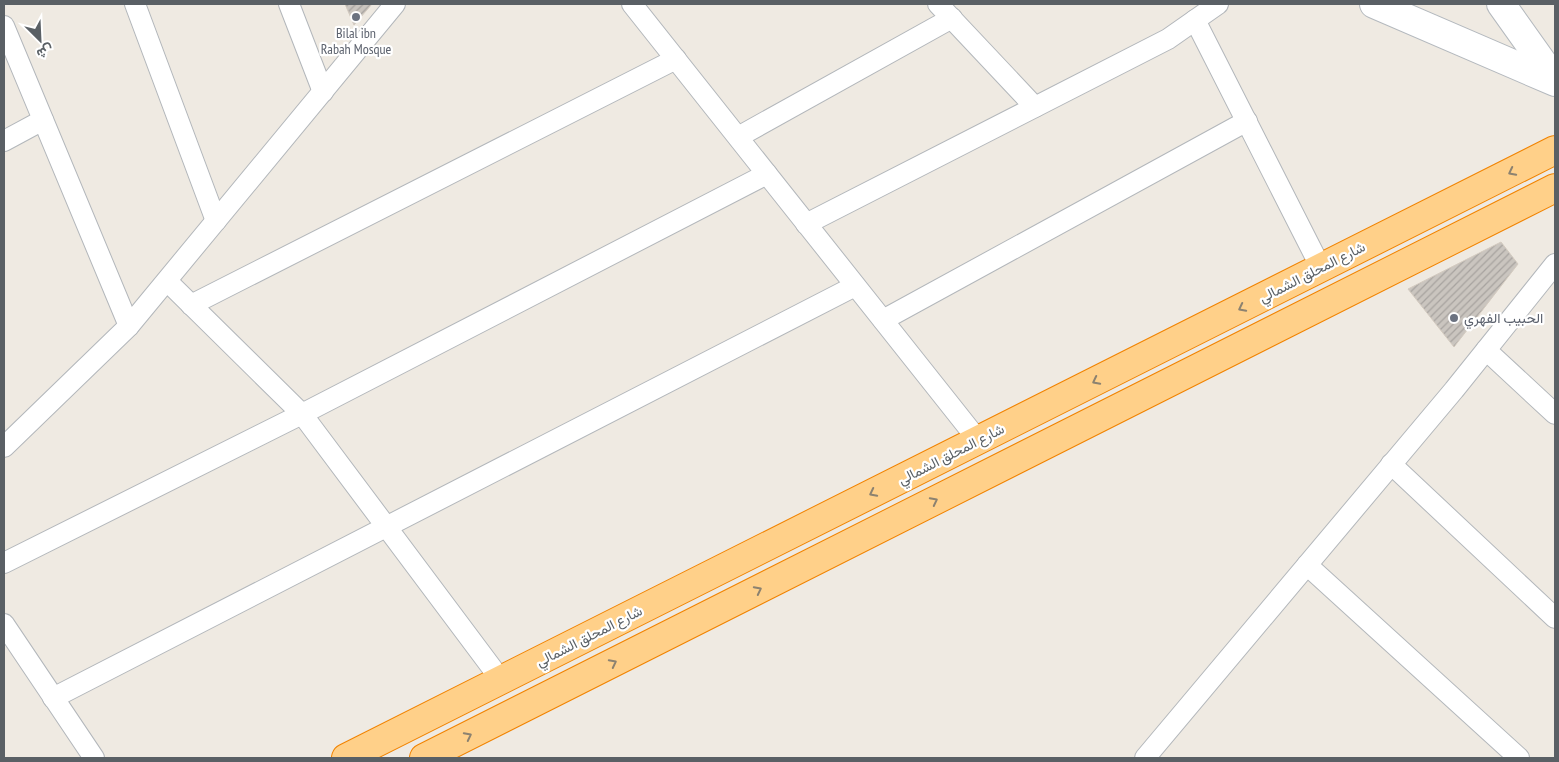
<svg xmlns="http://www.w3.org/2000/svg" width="1559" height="762" font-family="'PT Sans Narrow',Vazirmatn,sans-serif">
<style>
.building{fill:url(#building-hatch);stroke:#d4cbc0}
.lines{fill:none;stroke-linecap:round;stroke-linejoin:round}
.street-casing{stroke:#b3b7bb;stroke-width:22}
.secondary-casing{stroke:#b4b9be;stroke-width:30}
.highway-casing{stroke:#f18300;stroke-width:30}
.street{stroke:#fff;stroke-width:20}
.secondary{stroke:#fff;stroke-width:28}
.highway{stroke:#ffd089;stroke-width:28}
.oneway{stroke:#8c8270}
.worship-dot{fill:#6b7280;stroke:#fff;stroke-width:2}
.labels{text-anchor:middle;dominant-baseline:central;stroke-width:4.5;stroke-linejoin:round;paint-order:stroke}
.worship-label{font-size:14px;fill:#5b616d;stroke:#fff}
.street-label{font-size:14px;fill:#5a6065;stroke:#fff}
</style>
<defs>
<pattern id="building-hatch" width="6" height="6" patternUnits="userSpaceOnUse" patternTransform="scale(1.25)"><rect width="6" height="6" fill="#cac5bf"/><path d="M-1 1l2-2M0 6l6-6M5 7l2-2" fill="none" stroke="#a7a39f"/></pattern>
</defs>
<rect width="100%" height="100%" fill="#efeae2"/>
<g class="building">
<polygon points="345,4 372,4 354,25"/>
<polygon points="1501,242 1518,264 1454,347 1408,289"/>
</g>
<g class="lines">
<defs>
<g id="street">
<polyline points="135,4 216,221"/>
<polyline points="289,4 323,92"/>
<polyline points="632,4 978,440"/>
<polyline points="938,4 1035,107"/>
<polyline points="1195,20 1321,268"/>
<polyline points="4,26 129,326"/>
<polyline points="738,137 952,18"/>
<polyline points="4,141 43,120"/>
<polyline points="806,224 1168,39 1218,4"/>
<polyline points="167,281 302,414 767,174"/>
<polyline points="191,305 676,59"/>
<polyline points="883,320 1247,121"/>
<polyline points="1486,350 1555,414"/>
<polyline points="4,447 129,326 395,4"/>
<polyline points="1391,464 1555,618"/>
<polyline points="4,563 302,414 501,680"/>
<polyline points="1307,565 1519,758"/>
<polyline points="4,624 94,758"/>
<polyline points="53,698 855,286"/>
<polyline points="1145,758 1454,390 1555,264"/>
</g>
<g id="secondary">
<polyline points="1374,4 1555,82"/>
<polyline points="1501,4 1555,80"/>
</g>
<g id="highway">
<polyline points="346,758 1555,150"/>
<polyline points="424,758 1555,188"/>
</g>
</defs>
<use href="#street" class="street-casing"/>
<use href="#secondary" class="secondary-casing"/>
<use href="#highway" class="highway-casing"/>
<use href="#street" class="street"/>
<use href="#secondary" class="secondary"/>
<use href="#highway" class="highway"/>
</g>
<defs><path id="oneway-chevron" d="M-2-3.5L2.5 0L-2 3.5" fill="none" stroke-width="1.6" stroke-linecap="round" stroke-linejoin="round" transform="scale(1.25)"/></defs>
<g class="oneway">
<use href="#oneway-chevron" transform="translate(1512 172) rotate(153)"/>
<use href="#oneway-chevron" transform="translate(1242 308) rotate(153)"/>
<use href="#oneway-chevron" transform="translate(1096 381) rotate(153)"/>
<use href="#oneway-chevron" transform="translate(873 493) rotate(153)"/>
<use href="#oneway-chevron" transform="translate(934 501) rotate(-27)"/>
<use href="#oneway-chevron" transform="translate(758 590) rotate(-27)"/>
<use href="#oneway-chevron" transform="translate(613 663) rotate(-27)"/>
<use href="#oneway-chevron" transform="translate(468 736) rotate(-27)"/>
</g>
<g class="worship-dot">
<circle cx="356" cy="17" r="5"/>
<circle cx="1454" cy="318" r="5"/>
</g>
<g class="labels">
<g class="worship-label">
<text x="356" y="33">Bilal ibn<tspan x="356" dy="16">Rabah Mosque</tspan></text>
<text x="1464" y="318" text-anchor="start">الحبيب الفهري</text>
</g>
<g class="street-label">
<text transform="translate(1312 272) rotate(-27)">شارع المحلق الشمالي</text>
<text transform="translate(951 454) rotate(-27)">شارع المحلق الشمالي</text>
<text transform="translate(589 636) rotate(-27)">شارع المحلق الشمالي</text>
</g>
</g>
<rect width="1559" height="762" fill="none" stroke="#5a6065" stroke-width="10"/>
<g transform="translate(40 40) rotate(156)" stroke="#ffffff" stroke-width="4" paint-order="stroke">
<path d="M0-4L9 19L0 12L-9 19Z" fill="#5a6065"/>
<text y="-8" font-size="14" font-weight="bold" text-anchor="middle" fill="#5a6065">ش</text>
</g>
</svg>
